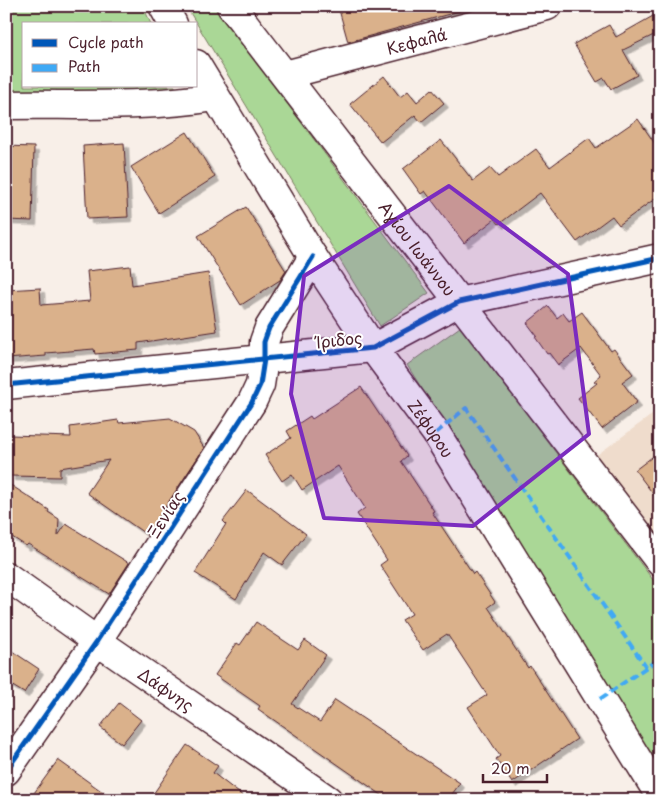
<svg xmlns="http://www.w3.org/2000/svg" width="666" height="806" font-family="'Playpen Sans',sans-serif">
<style>
.built{fill:#efdccc}
.green{fill:#aad796;stroke:#7a7b60}
.building{fill:#dab18b;stroke:#4a1f2b;filter:url(#shadow)}
.lines{fill:none;stroke-linecap:round;stroke-linejoin:round}
.minor-casing{stroke:#4a1f2b;stroke-width:31}
.minor{stroke:#fff;stroke-width:28}
.quiet{stroke:#3fa9f5;stroke-width:4;stroke-dasharray:8 4;stroke-linecap:butt}
.cycleway-casing{stroke:#fff;stroke-width:8}
.cycleway{stroke:#0057b8;stroke-width:5}
.marked{fill:#7b2cbf;fill-opacity:0.2;stroke:#7b2cbf;stroke-width:4;stroke-linejoin:round}
.labels{text-anchor:middle;dominant-baseline:central;stroke-width:4;stroke-linejoin:round;paint-order:stroke}
.street-label{font-size:16px;fill:#4a1f2b;stroke:#fff}
</style>
<defs>
<filter id="shadow"><feDropShadow dx="4.5" dy="4.5" stdDeviation="0" flood-color="#0004"/></filter>
</defs>
<rect width="100%" height="100%" fill="#f8efe8"/>
<filter id="ink" filterUnits="userSpaceOnUse"><feTurbulence type="fractalNoise" baseFrequency=".02" numOctaves="2"/><feDisplacementMap in="SourceGraphic" scale="10" xChannelSelector="R" yChannelSelector="G"/><feConvolveMatrix kernelMatrix="1 2 1 2 8 2 1 2 1" color-interpolation-filters="sRGB"/></filter>
<g filter="url(#ink)">
<polygon class="built" points="660,409 660,544 594,457"/>
<g class="green">
<polygon points="6,6 143,6 151,24 24,24 24,86 175,86 175,88 154,91 6,93"/>
<polygon points="186,6 214,6 429,293 380,326"/>
<polygon points="460,327 660,589 660,770 407,365"/>
</g>
<g class="building">
<polygon points="338,6 460,6 460,11 348,42"/>
<polygon points="660,12 660,32 623,50 637,75 611,89 604,78 597,82 574,44 609,25 616,37"/>
<polygon points="384,76 400,97 408,91 417,102 432,89 444,103 421,122 415,115 381,142 350,104"/>
<polygon points="638,119 660,151 660,195 619,225 612,216 577,242 540,193 499,224 495,219 464,243 425,191 421,194 403,169 441,140 473,181 490,168 498,177 536,149 550,167 589,138 596,148"/>
<polygon points="187,132 215,177 159,213 131,167"/>
<polygon points="124,143 128,217 87,219 83,146"/>
<polygon points="6,146 34,147 32,221 6,220"/>
<polygon points="246,207 286,271 280,280 241,305 198,236"/>
<polygon points="130,266 132,285 208,273 217,331 138,343 138,350 95,354 94,349 46,353 46,356 6,359 6,290 40,288 41,305 90,301 87,271"/>
<polygon points="548,306 557,318 563,313 569,321 582,312 611,351 614,349 633,374 622,382 637,402 602,429 578,398 597,383 594,381 601,375 581,348 558,365 549,353 547,354 535,337 537,336 527,323"/>
<polygon points="361,387 407,456 401,461 434,511 432,512 473,574 475,572 495,602 488,607 528,668 530,666 577,739 512,783 496,759 500,756 468,707 487,695 447,634 423,650 402,620 412,614 380,565 387,560 357,514 365,508 338,466 302,490 292,474 282,481 265,455 291,438 287,431 310,416 312,419"/>
<polygon points="170,418 194,432 204,448 147,535 87,493 109,460 60,468 60,477 10,476 10,435 71,437 70,427 118,420 119,423"/>
<polygon points="660,451 660,503 635,470"/>
<polygon points="6,482 49,510 48,512 59,519 58,536 66,524 129,563 109,594 28,544 26,546 6,533"/>
<polygon points="247,490 306,534 282,565 264,552 236,599 195,573 226,524 223,521"/>
<polygon points="256,622 298,650 305,640 326,655 292,704 320,722 335,700 460,783 448,800 389,800 258,709 260,706 215,675 237,643 240,645"/>
<polygon points="6,647 39,669 24,693 6,682"/>
<polygon points="119,703 141,720 122,744 100,727"/>
<polygon points="187,745 218,766 213,773 248,800 149,800"/>
<polygon points="58,760 114,800 29,800"/>
</g>
<g class="lines">
<defs>
<g id="minor">
<polyline points="163,6 173,24"/>
<path id="s1" d="M231,6l429,556"/>
<path id="s2" d="M196,64l117,193 60,91 63,85 224,363"/>
<path id="s3" d="M285,75l262,-69"/>
<path d="M6,105c70,-1 141,3 209,-8"/>
<polyline points="6,385 373,348 459,302 660,258"/>
<path id="s4" d="M6,576l91,65 231,159"/>
<polyline points="6,771 97,641 252,402 260,385 264,359 264,342 269,328 313,257"/>
</g>
</defs>
<use href="#minor" class="minor-casing"/>
<use href="#minor" class="minor"/>
<g class="quiet">
<polyline points="436,433 466,408 646,667"/>
<polyline points="600,699 660,658"/>
</g>
<defs>
<g id="cycleway">
<polyline points="6,385 373,348 459,302 660,258"/>
<polyline points="6,771 97,641 252,402 260,385 264,359 264,342 269,328 313,257"/>
</g>
</defs>
<use href="#cycleway" class="cycleway-casing"/>
<use href="#cycleway" class="cycleway"/>
</g>
</g>
<path class="marked" d="M449,186l119,88 21,160 -116,92 -149,-8 -33,-124 13,-118z"/>
<g class="labels">
<g class="street-label">
<text stroke="none"><textPath href="#s3" startOffset="136">Κεφαλά</textPath></text>
<text stroke="none"><textPath href="#s1" startOffset="306">Αγίου Ιωάννου</textPath></text>
<text transform="translate(339 339) rotate(-6)">Ίριδος</text>
<text stroke="none"><textPath href="#s2" startOffset="434">Ζέφυρου</textPath></text>
<text transform="translate(165 514) rotate(-57)">Ξενίας</text>
<text stroke="none"><textPath href="#s4" startOffset="196">Δάφνης</textPath></text>
</g>
</g>
<rect width="666" height="806" fill="none" stroke="#fff" stroke-width="25"/>
<rect x="12" y="12" width="641" height="781" fill="none" stroke="#4a1f2b" stroke-width="2" filter="url(#ink)"/>
<rect x="22" y="22" width="175" height="65" fill="#ffffff" stroke="#b7a5aa"/>
<rect x="32" y="39" width="25" height="8" fill="#0057b8" stroke="#b7a5aa"/>
<text x="68" y="48" font-size="15" fill="#4a1f2b">Cycle path</text>
<rect x="32" y="64" width="25" height="8" fill="#3fa9f5" stroke="#b7a5aa"/>
<text x="68" y="72" font-size="15" fill="#4a1f2b">Path</text>
<path d="M483 774v8h64v-8" fill="none" stroke="#4a1f2b" stroke-width="2.5"/>
<text x="491" y="774" font-size="15" fill="#4a1f2b" stroke="#ffffff" stroke-width="4" paint-order="stroke">20 m</text>
</svg>
